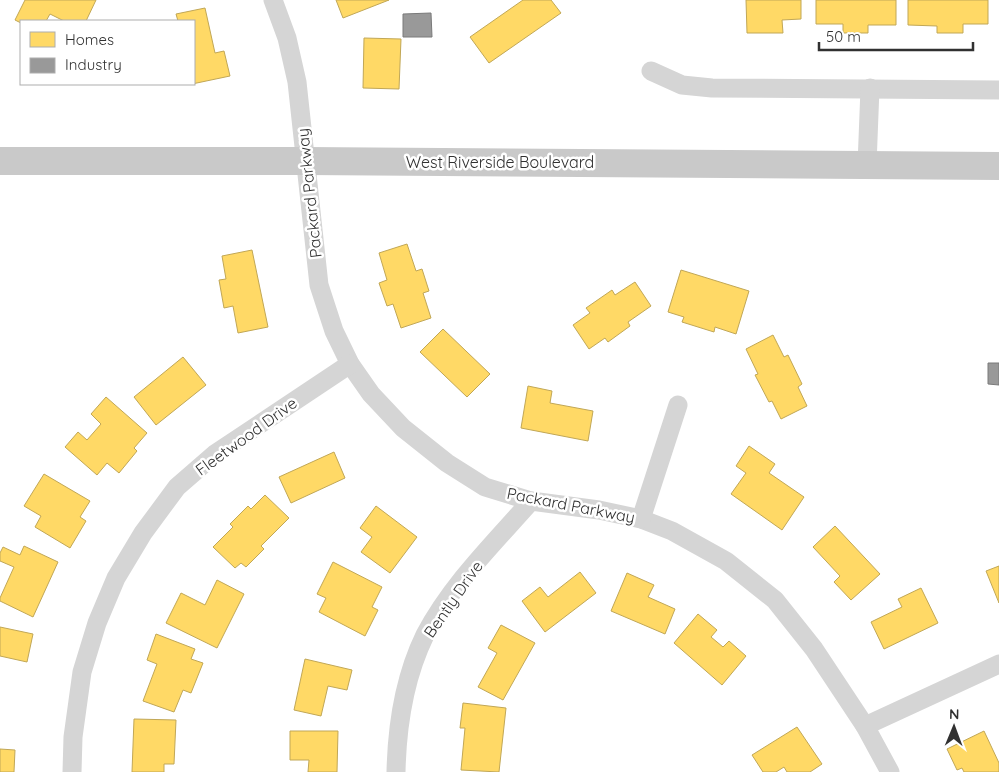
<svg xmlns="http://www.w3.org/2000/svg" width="999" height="772" font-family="Quicksand,sans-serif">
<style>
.homes{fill:#ffd966;stroke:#c1a756}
.industry{fill:#999;stroke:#7a7a7a}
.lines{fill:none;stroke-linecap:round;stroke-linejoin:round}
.minor{stroke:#d5d5d5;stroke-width:19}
.primary{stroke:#c9c9c9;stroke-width:28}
.labels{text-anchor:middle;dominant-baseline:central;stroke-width:5;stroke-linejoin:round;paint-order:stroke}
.street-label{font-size:16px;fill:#313131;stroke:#fff}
</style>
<rect width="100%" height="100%" fill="#fff"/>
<g class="homes">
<polygon points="25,0 96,0 86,21 64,21 50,14 46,21 21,21 21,23 15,20"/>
<polygon points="336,0 389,0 343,18"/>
<polygon points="523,0 551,0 561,13 489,63 470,37"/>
<polygon points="746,0 801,0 801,19 782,20 783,33 747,33"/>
<polygon points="816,0 896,0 896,25 868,25 868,33 843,33 843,24 816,24"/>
<polygon points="908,0 988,0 988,24 963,24 963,33 937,33 937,26 908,25"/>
<polygon points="205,8 215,53 224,51 230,76 192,84 194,84 194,21 178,21 176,14"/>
<polygon points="364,38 401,39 399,89 363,88"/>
<polygon points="407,244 416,271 422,269 429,291 423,293 431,318 401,328 393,304 387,306 379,283 387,280 379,253"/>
<polygon points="252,250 268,327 238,333 233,306 224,308 219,280 226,279 222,256"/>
<polygon points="681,270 749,291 736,334 715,327 714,332 682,322 684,317 668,312"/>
<polygon points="635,282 651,306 628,322 630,326 608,342 605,338 589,349 573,325 590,313 586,308 612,290 615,295"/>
<polygon points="443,329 490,374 467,397 420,352"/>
<polygon points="773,335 784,357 788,355 802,384 798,387 807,406 781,419 772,401 769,402 755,375 758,374 746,349"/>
<polygon points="183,357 206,385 156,425 134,397"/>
<polygon points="528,386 552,391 550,403 593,411 588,441 521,428"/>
<polygon points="106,397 147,433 134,448 137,451 119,473 107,463 97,475 65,447 78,432 87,440 101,424 91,414"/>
<polygon points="749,446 775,464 769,473 804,497 782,530 731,494 746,473 736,466"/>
<polygon points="334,452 345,478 291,503 279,477"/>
<polygon points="44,474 90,501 80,517 86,521 70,548 35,527 41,516 24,506"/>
<polygon points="265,495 289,518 261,546 264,549 246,567 241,563 235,568 213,547 233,527 230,524 248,506 251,509"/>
<polygon points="376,506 417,537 390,573 361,552 372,537 360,528"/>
<polygon points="835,526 880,574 851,600 834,582 840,576 813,547"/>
<polygon points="24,546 58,562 33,617 0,601 0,598 14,567 0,561 0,553 3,547 20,555"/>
<polygon points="333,562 382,587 372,607 378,610 365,636 319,612 326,598 317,594"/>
<polygon points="999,566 999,603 986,571"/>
<polygon points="580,572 596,593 545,632 522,601 540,587 548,597"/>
<polygon points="627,573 654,585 648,597 675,609 665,634 611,611"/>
<polygon points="217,580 244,594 217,648 166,623 181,593 205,605"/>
<polygon points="921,588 938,623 884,649 871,622 902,607 898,599"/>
<polygon points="698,614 717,630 711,637 723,647 729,641 746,656 722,685 674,643"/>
<polygon points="501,625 535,643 503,700 478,687 497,653 488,648"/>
<polygon points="0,627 33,634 27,662 0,656"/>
<polygon points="156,634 195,649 191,659 203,663 191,693 183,690 174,712 143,701 157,664 147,660"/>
<polygon points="305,659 352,670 347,690 328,686 321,716 294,710"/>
<polygon points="463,703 506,708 499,772 461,770 465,728 460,728"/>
<polygon points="134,719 176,720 174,764 164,764 164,772 132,772"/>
<polygon points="797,727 822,764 810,772 787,772 784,767 776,772 763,772 752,755"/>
<polygon points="290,731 338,731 337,772 308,772 309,760 290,760"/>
<polygon points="984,731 999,763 999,772 964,772 962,768 957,770 947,749"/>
<polygon points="0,749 15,750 14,772 0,772"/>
</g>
<g class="industry">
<polygon points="431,13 432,37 403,37 403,14"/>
<polygon points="988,363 999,363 999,385 988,384"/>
</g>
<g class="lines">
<g class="minor">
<polyline points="273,0 287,38 297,82 319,285 334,331 350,364 371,394 403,428 447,463 485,487 531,501 599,510 641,519 672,531 726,561 775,600 814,649 865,726 890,772"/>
<polyline points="651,71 682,85 712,88 999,90"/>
<polyline points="867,165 870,88"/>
<polyline points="641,519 678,405"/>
<polyline points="865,726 999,664"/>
<polyline points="72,772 73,737 82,672 97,623 116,578 143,533 177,487 215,454 350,364"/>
<path d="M396,772c1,-47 8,-94 29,-137 26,-50 69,-92 106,-134"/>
</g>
<polyline class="primary" points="0,161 306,161 999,166"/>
</g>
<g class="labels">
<g class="street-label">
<text x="500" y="162">West Riverside Boulevard</text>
<text transform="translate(309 193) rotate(-96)">Packard Parkway</text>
<text transform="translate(246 436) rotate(-36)">Fleetwood Drive</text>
<text transform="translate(571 505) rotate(11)">Packard Parkway</text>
<text transform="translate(453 599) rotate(-55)">Bently Drive</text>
</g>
</g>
<rect x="20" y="20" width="175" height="65" fill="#ffffff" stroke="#adadad"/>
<rect x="30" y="32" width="25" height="15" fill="#ffd966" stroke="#adadad"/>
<text x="65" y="45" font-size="15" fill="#313131">Homes</text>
<rect x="30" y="58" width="25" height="15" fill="#999999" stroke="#adadad"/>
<text x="65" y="70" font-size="15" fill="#313131">Industry</text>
<g transform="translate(954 727) rotate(1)" stroke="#ffffff" stroke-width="4" paint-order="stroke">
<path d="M0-4L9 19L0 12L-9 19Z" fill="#313131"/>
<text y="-8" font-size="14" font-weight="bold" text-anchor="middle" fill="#313131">N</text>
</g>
<path d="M819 42v8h154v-8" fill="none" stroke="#313131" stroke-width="2.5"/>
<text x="826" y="42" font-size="15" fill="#313131" stroke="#ffffff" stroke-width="4" paint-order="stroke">50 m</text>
</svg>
